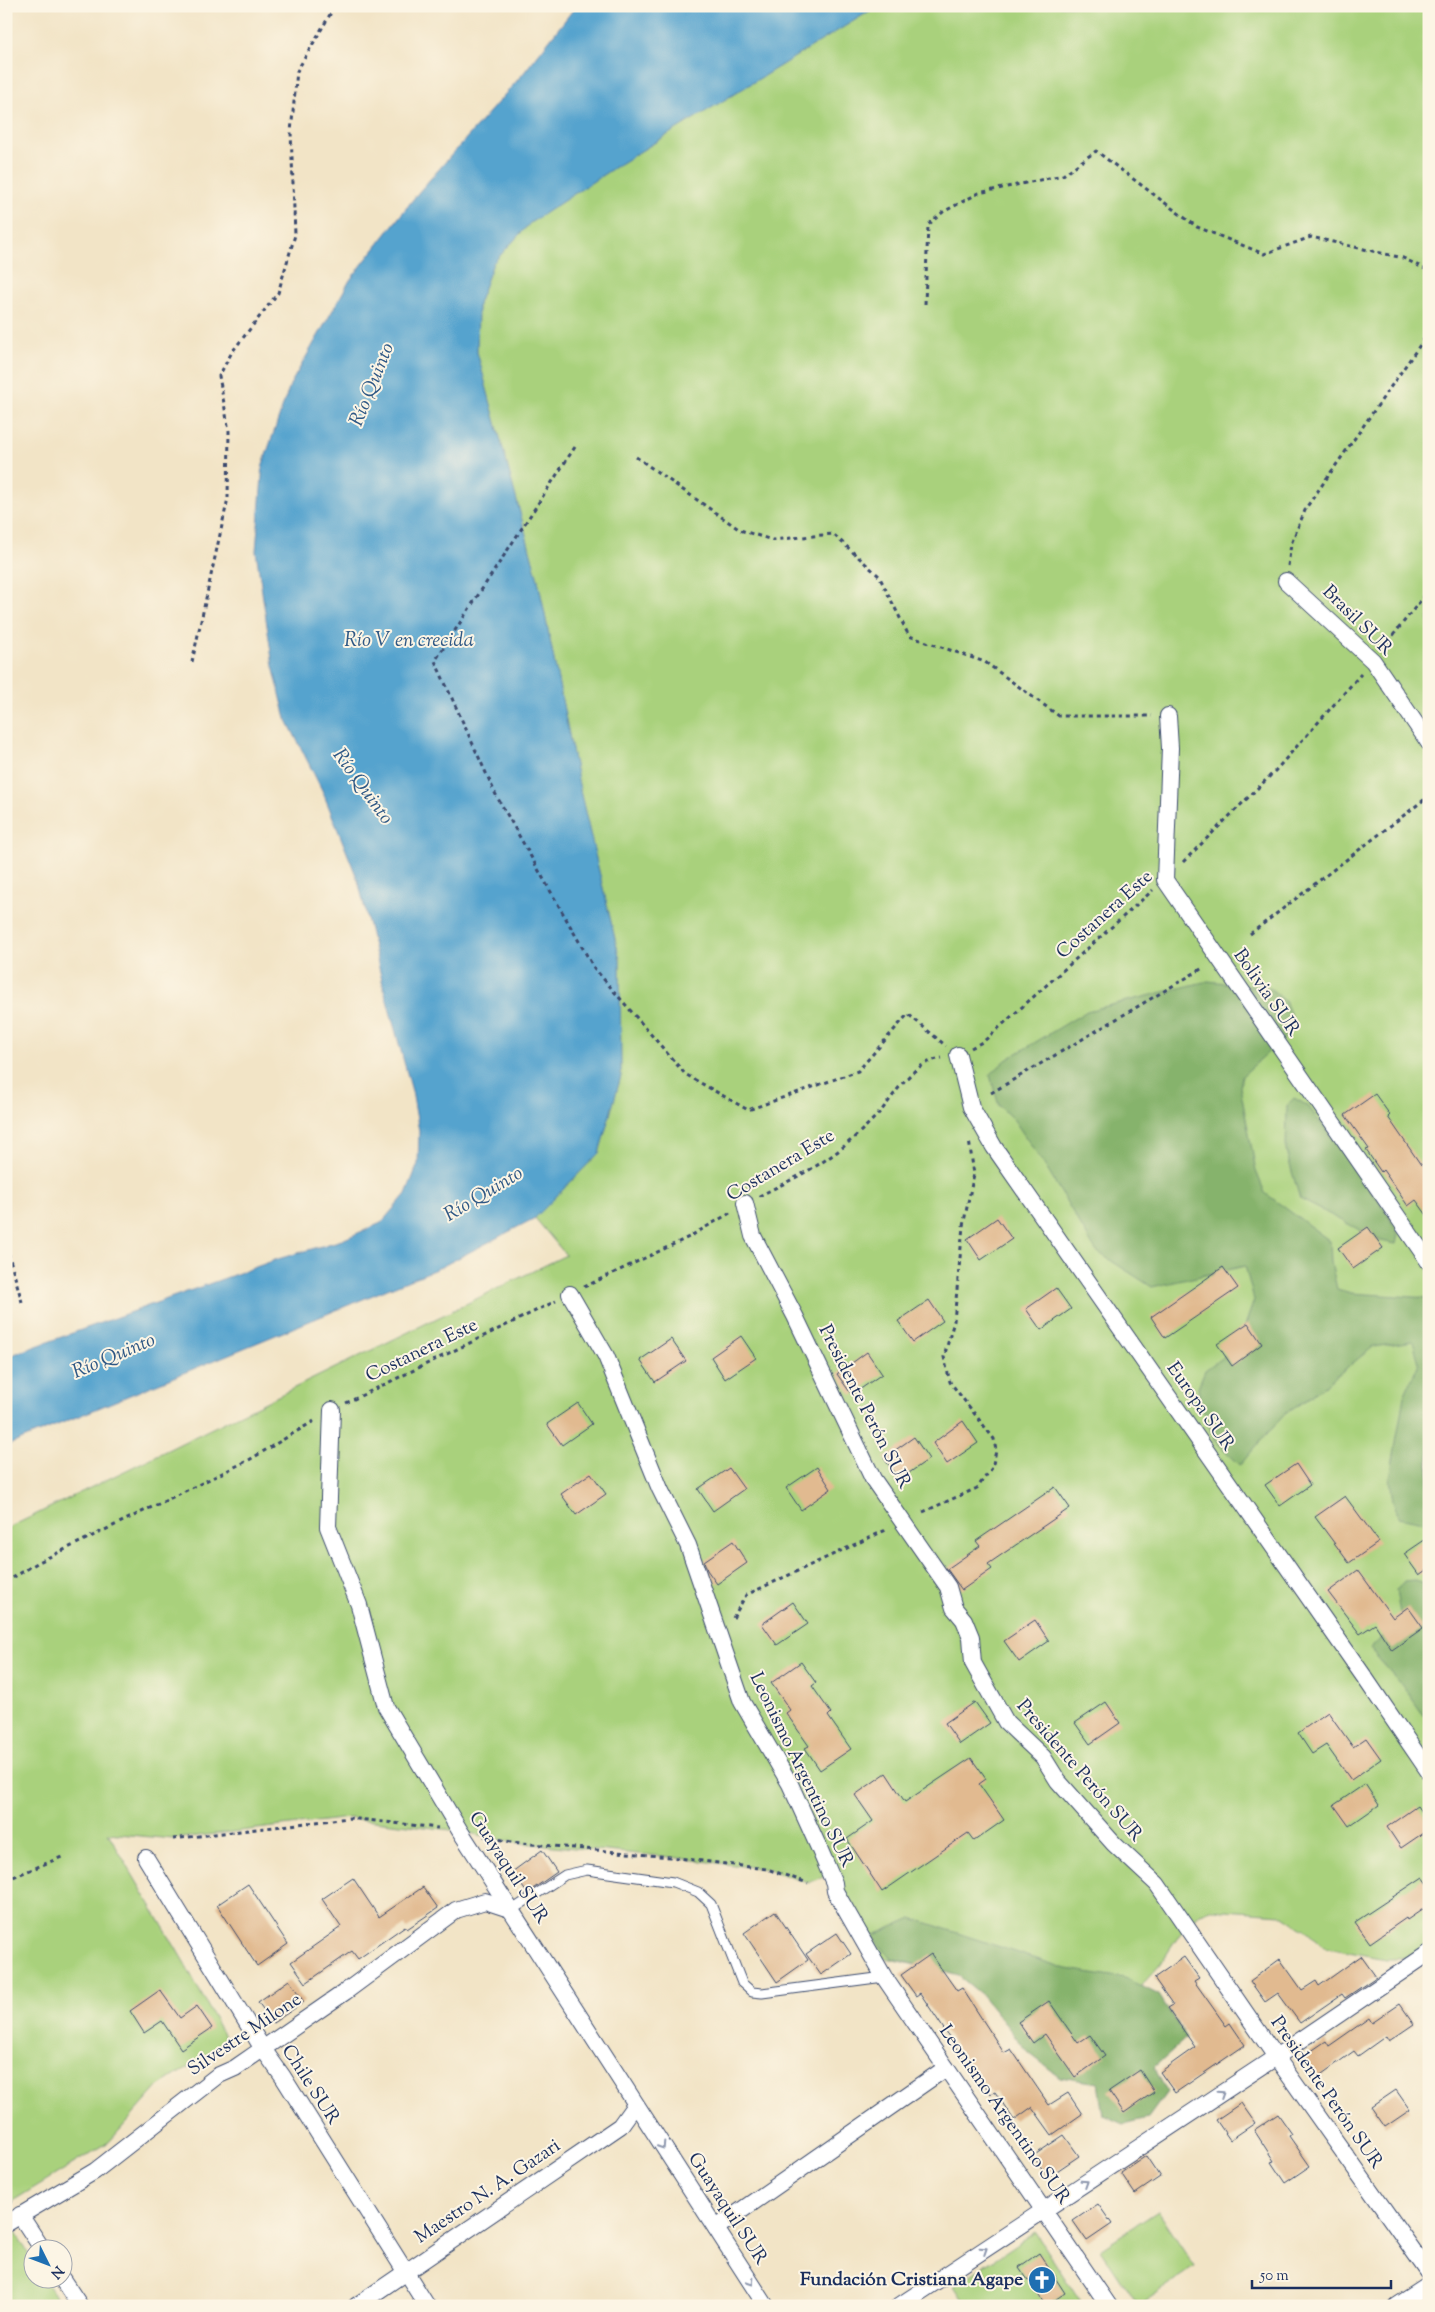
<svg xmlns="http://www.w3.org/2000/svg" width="1435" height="2312" font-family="'Sorts Mill Goudy',serif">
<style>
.green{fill:#a9d17c;stroke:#62806d}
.forest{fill:#86b36c;stroke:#507165}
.water{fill:#55a3ce;stroke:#386996}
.building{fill:#e1ba90}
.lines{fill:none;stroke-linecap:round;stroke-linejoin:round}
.lane-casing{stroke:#3b4a6e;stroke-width:11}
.street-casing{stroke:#3b4a6e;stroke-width:18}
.path{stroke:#3b4a6e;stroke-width:3;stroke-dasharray:4 4;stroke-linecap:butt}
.lane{stroke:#fff;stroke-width:9}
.street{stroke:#fff;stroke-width:16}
.oneway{stroke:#8d97ae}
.labels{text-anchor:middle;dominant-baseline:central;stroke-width:4;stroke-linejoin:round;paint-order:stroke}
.street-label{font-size:19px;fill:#1b2f5e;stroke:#fcf5e5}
.poi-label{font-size:19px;font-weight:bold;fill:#1b2f5e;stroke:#fcf5e5;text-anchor:end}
.water-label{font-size:20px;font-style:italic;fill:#2f5885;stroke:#fcf5e5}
</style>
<rect width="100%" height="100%" fill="#fcf5e5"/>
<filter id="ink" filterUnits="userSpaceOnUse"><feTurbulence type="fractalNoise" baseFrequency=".02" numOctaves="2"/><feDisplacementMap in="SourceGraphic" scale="10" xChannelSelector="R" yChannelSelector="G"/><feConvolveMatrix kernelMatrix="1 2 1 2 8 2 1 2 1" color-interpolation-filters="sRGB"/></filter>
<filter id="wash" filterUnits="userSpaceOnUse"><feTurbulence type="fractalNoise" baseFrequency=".0096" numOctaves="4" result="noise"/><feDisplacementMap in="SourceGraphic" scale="20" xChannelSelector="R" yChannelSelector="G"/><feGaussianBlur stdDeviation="1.12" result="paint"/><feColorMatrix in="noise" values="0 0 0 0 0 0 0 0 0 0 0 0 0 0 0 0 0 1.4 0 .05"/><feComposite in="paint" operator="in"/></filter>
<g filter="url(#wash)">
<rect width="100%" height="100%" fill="#f2e4c6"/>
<g class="green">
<polygon points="878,6 1429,6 1429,1958 1385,1959 1324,1947 1306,1931 1281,1914 1211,1909 1198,1914 1176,1940 1159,1966 1128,2000 1088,2005 872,1955 834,1883 841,1870 808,1883 767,1869 670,1857 511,1842 460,1831 349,1818 173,1839 108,1833 184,1962 227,2042 159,2086 109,2142 6,2205 6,1529 566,1255 535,1218 599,1153 621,1076 620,960 581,795 538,580 477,352 478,304 493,263 530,223 618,165"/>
<polygon points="1158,2211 1195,2267 1138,2306 1100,2249"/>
<polygon points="6,2217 32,2259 32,2280 45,2280 62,2306 6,2306"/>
<polygon points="1035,2232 1083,2306 967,2306 954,2286"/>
</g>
<g class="forest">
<polygon points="1208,981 1270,988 1285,1001 1296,1027 1242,1076 1240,1087 1256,1171 1265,1193 1330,1241 1331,1262 1337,1289 1351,1293 1429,1298 1429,1523 1399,1517 1393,1502 1390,1478 1404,1396 1419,1363 1413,1341 1373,1347 1306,1400 1285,1413 1240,1465 1214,1440 1200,1401 1198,1387 1205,1370 1238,1346 1254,1300 1245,1266 1152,1287 1096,1251 1045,1166 1014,1120 999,1106 990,1075 1006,1060 1087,1011"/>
<polygon points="1294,1098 1308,1106 1385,1210 1398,1234 1396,1244 1381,1241 1300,1199 1286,1151 1287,1105"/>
<polygon points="1415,1580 1429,1585 1429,1723 1403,1686 1370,1649 1401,1619 1396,1591 1404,1581"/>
<polygon points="912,1918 1067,1969 1125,1978 1159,1995 1186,2038 1154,2067 1167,2092 1148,2118 1123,2124 1103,2115 1098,2083 1060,2077 1029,2053 981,1994 959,1976 891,1958 872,1936"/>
</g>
<polygon class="water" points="576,6 878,6 618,165 530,223 493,263 478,304 477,352 538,580 581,795 620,960 621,1076 599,1153 535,1218 441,1267 6,1446 6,1357 278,1259 342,1240 381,1223 406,1194 418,1164 419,1131 412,1091 385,993 358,880 322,790 286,718 273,666 256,551 263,464 290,385 350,280 418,193 522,75"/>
<g id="blocks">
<g class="building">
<polygon points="1375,1094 1390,1115 1388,1117 1421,1165 1429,1160 1429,1218 1416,1200 1408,1206 1383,1170 1381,1172 1366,1150 1369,1149 1345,1115"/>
<polygon points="997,1218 1012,1239 981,1260 967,1239"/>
<polygon points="1368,1227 1383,1248 1353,1269 1338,1248"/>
<polygon points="1223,1267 1238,1288 1165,1338 1151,1317"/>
<polygon points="1056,1288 1071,1309 1041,1330 1026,1309"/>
<polygon points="929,1300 943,1321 913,1342 898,1321"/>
<polygon points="1248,1323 1262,1344 1232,1366 1217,1344"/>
<polygon points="741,1336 756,1358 725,1379 711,1357"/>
<polygon points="671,1339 686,1361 655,1382 640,1360"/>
<polygon points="867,1352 882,1374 852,1395 837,1374"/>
<polygon points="578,1403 592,1424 562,1445 547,1424"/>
<polygon points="963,1421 978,1443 947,1464 933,1443"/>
<polygon points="914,1437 929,1459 899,1480 884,1458"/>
<polygon points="1296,1464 1310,1485 1280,1506 1265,1485"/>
<polygon points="817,1467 831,1489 801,1510 786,1488"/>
<polygon points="729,1468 744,1489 713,1511 698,1489"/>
<polygon points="591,1473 606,1494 576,1515 561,1494"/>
<polygon points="1055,1487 1070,1508 988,1564 992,1569 962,1590 947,1569 980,1546 976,1541"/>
<polygon points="1345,1496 1379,1542 1349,1563 1315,1517"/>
<polygon points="1429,1537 1429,1568 1419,1575 1404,1554"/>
<polygon points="733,1541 747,1563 717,1584 707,1570 704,1561"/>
<polygon points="1358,1570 1393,1618 1408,1607 1423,1628 1392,1650 1375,1624 1360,1634 1328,1592"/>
<polygon points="793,1602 808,1624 777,1645 762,1624"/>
<polygon points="1035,1620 1049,1641 1019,1662 1004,1641"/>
<polygon points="801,1662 816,1683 812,1686 831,1713 828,1716 851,1749 820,1770 805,1748 809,1746 786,1713 790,1710 771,1683"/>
<polygon points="975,1702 990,1723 960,1744 945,1723"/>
<polygon points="1106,1702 1120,1723 1090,1744 1075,1723"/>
<polygon points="1328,1712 1353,1747 1366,1738 1381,1759 1351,1780 1326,1745 1312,1754 1298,1733"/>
<polygon points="971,1758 986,1779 979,1784 1004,1820 974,1841 968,1833 882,1892 847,1839 873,1821 855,1795 886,1773 905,1802"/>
<polygon points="1365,1784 1379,1805 1349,1826 1334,1805"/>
<polygon points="1417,1806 1429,1823 1429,1829 1401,1848 1387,1827"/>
<polygon points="542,1850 557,1872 527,1893 512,1872"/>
<polygon points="1423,1877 1429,1885 1429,1905 1407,1920 1406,1918 1370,1943 1355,1922"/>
<polygon points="353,1878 379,1917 423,1887 438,1908 407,1929 405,1926 358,1959 352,1951 306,1983 291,1962 341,1927 322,1899"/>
<polygon points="248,1884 288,1944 257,1966 217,1905"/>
<polygon points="775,1911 808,1960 777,1982 744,1933"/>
<polygon points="837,1933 851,1954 821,1975 806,1954"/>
<polygon points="931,1954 957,1991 962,1988 1004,2053 1011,2049 1049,2105 1068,2093 1082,2114 1052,2135 1032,2107 1014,2120 995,2092 991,2094 971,2065 969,2067 920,1993 916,1996 901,1975"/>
<polygon points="1361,1956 1376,1977 1345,1998 1342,1994 1300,2023 1278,1993 1265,2002 1250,1981 1280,1959 1302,1990 1316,1981 1319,1986"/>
<polygon points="1184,1957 1199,1978 1194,1981 1226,2026 1230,2023 1245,2045 1175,2093 1160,2072 1195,2047 1168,2008 1173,2005 1154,1978"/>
<polygon points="289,1980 304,2002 273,2023 258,2002"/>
<polygon points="160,1990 180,2018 197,2006 212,2028 181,2049 162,2021 144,2033 130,2011"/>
<polygon points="1049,2001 1078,2043 1090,2035 1105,2056 1075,2077 1045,2034 1033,2043 1018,2022"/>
<polygon points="1400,2004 1414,2024 1389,2041 1386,2036 1358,2056 1354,2051 1315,2079 1301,2058 1326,2041 1329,2046 1369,2018 1372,2023"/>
<polygon points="1140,2070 1154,2092 1124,2113 1109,2091"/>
<polygon points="1396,2090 1410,2110 1385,2127 1371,2107"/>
<polygon points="1241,2103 1255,2123 1230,2140 1216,2120"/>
<polygon points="1278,2114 1292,2134 1289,2136 1310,2166 1285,2183 1271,2162 1274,2161 1254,2130"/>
<polygon points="1064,2135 1079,2156 1048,2177 1033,2156"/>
<polygon points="1146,2156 1160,2177 1135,2194 1121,2173"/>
<polygon points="1098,2204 1112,2224 1087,2241 1073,2221"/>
<polygon points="1039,2253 1065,2293 1046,2306 1019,2267"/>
</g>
</g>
</g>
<g filter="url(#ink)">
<use href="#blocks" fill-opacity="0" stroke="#3b4a6e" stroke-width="1"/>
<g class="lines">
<defs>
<polyline id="lane" points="512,1910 565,1875 587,1870 673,1882 698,1892 711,1904 742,1983 752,1992 762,1993 884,1977"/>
<g id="street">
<polyline points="1286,581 1373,661 1429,743"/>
<polyline points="1168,716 1170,748 1165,880 1429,1262"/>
<polyline points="958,1055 971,1107 994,1147 1365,1678 1429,1772"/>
<polyline points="745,1203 753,1236 795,1316 873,1479 948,1587 954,1608 964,1620 971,1637 973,1663 1006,1722 1043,1757 1058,1781 1114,1844 1157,1884 1276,2057 1429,2273"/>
<polyline points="570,1294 606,1356 660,1489 688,1545 742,1702 790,1784 819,1848 834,1883 835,1891 884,1977 1109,2306"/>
<polyline points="332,1410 328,1527 359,1605 386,1707 460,1831 766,2306"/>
<polyline points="146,1858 263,2049 283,2077 427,2306"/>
<polyline points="20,2215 43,2250"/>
<polyline points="6,2224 95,2171 217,2076 235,2068 345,1992 456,1910 485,1901 512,1910"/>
<polyline points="716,2228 946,2068"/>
<polyline points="62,2279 80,2306"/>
<polyline points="356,2306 620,2126 635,2105"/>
<polyline points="899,2306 1276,2057 1429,1953"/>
<polyline points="1397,2306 1429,2285"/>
</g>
</defs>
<use href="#lane" class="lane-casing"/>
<use href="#street" class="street-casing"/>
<g class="path">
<polyline points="925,304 928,225 943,212 979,193 1063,175 1096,151 1197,227 1264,254 1311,237 1403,258 1429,271"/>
<polyline points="575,447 435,661 496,795 594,968 685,1074 748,1110 858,1071 908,1014 946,1046"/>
<polyline points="636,457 740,530 772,540 833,534 879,576 909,636 985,662 1059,716 1152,716"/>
<polyline points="1288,566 1291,544 1306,508 1429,332"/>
<polyline points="1383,648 1429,590"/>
<polyline points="192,662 228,498 229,431 219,376 232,352 278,293 295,235 291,132 297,71 335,6"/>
<polyline points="1183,862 1275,771 1361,674"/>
<polyline points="1250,934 1425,799"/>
<polyline points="971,1048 984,1041 1153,890"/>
<polyline points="991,1093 1203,968"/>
<path d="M759,1196c28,-14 58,-28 83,-48 13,-11 27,-24 39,-37 18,-22 31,-48 61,-53"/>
<polyline points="6,1245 22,1302"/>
<polyline points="584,1287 689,1237 730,1213"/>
<polyline points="346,1403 556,1301"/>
<polyline points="923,1512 977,1488 992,1468 996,1451 994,1439 950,1382 944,1357 954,1321 963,1226 974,1174 969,1140"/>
<polyline points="6,1582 37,1563 249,1460 314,1421"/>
<polyline points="733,1618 746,1595 888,1529"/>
<polyline points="484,1836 511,1842 670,1857 767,1869 808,1883"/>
<polyline points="173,1839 349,1818 438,1828"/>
<polyline points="6,1880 64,1856"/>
<polyline points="6,2194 12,2202"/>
</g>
<use href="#lane" class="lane"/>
<use href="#street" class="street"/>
</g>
<defs><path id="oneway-chevron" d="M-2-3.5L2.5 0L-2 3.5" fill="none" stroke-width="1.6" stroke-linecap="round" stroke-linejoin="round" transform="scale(1.25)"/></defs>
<g class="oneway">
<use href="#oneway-chevron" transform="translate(1221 2094) rotate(-33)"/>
<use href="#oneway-chevron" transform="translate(662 2146) rotate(57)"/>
<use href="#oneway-chevron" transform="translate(1085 2183) rotate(-33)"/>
<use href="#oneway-chevron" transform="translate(984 2250) rotate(-33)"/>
<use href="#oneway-chevron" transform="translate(751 2282) rotate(57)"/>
</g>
</g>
<defs>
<symbol id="church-disc" viewBox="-11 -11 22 22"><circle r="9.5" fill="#1f6fb2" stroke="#fcf5e5"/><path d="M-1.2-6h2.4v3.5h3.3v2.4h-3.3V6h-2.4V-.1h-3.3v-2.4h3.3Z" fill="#fff"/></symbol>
</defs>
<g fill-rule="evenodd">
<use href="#church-disc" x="1026" y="2264" width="32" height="32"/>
</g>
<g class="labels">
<g class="street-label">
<text transform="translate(1357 621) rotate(45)">Brasil SUR</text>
<text transform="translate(1105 915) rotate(-42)">Costanera Este</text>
<text transform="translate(1266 993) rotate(55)">Bolivia SUR</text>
<text transform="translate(781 1166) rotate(-31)">Costanera Este</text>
<text transform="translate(422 1351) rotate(-26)">Costanera Este</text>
<text transform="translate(864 1407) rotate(63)">Presidente Perón SUR</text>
<text transform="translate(1200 1407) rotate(55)">Europa SUR</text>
<text transform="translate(801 1770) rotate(64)">Leonismo Argentino SUR</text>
<text transform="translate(1079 1771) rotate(49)">Presidente Perón SUR</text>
<text transform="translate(508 1868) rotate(57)">Guayaquil SUR</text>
<text transform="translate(245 2035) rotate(-34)">Silvestre Milone</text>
<text transform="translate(310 2085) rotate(57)">Chile SUR</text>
<text transform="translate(1326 2093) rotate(55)">Presidente Perón SUR</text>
<text transform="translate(1004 2115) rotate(55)">Leonismo Argentino SUR</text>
<text transform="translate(488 2192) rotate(-34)">Maestro N. A. Gazari</text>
<text transform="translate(727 2209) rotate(57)">Guayaquil SUR</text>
</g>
<g class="poi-label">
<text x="1023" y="2280">Fundación Cristiana Agape</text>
</g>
<g class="water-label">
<text transform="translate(373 385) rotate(-68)">Río Quinto</text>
<text x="409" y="641">Río V en crecida</text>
<text transform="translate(362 787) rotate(54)">Río Quinto</text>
<text transform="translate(484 1195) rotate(-31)">Río Quinto</text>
<text transform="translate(114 1357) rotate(-23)">Río Quinto</text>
</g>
</g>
<rect width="1435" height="2312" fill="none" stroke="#fcf5e5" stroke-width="25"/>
<g transform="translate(48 2264) rotate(132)"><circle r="24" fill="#fcf5e5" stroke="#a2a6af"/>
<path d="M0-4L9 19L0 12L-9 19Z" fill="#1f6fb2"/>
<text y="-8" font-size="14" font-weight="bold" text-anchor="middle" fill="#1b2f5e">N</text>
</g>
<path d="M1252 2280v8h139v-8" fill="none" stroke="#1b2f5e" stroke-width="2.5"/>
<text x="1260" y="2280" font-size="15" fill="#1b2f5e" stroke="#fcf5e5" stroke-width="4" paint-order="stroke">50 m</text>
</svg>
